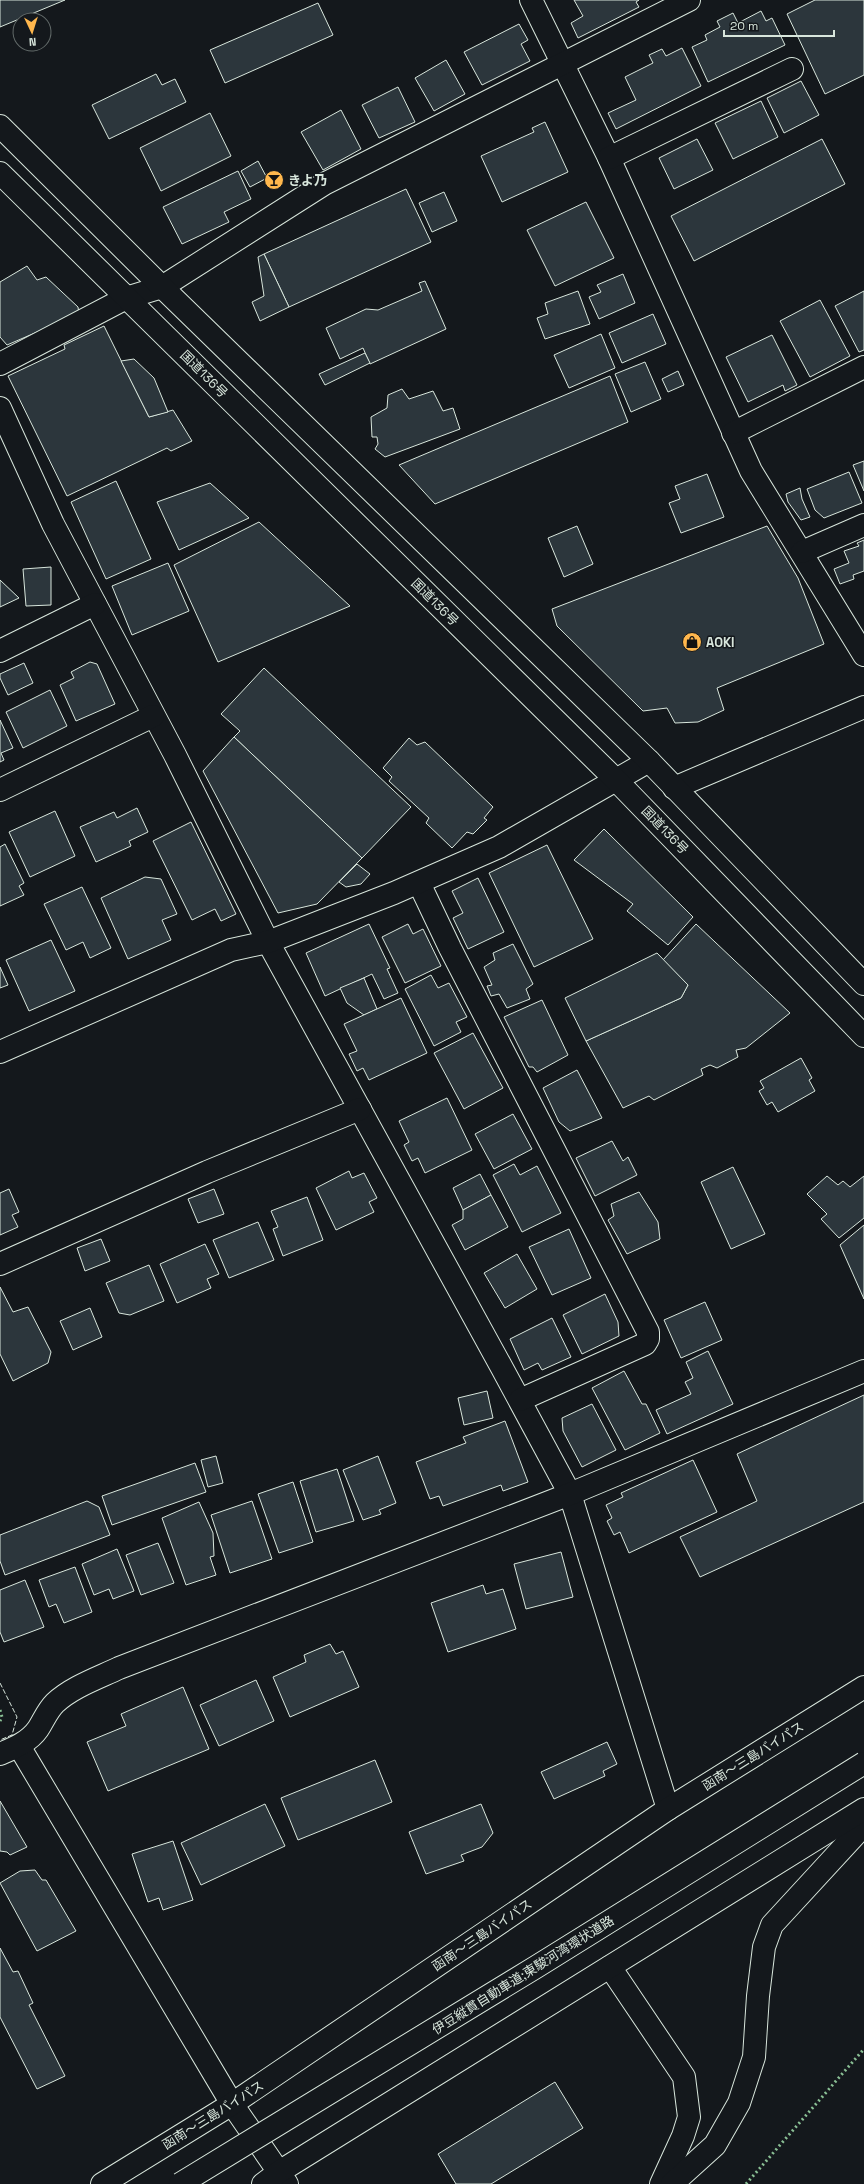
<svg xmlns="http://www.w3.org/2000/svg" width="864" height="2184" font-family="'Space Grotesk','Noto Sans JP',sans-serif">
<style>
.building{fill:#2c363c;stroke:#d8e6dc}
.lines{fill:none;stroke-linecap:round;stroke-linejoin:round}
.minor-casing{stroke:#d8e6dc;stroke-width:24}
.highway-casing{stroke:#d8e6dc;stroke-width:24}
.minor{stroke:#14181c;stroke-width:22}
.highway{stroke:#14181c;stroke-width:22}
.highway-bridge-casing{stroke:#d8e6dc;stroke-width:24;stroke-linecap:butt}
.highway-bridge{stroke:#14181c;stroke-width:22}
.hedge{stroke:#8ac095;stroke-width:3;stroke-dasharray:2 3;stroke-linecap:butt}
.fence{stroke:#d8e6dc;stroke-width:1;stroke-dasharray:5 2;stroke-linecap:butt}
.labels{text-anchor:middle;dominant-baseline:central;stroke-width:3;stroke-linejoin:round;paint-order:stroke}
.poi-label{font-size:13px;font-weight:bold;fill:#d8e6dc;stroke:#14181c;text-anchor:start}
.street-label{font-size:13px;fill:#d8e6dc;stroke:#14181c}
</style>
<rect width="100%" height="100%" fill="#14181c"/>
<g class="building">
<polygon points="0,0 65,0 0,27"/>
<polygon points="574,0 639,0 636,2 639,7 578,38 571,23 583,16"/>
<polygon points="815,0 864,0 864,75 825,94 787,14"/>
<polygon points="318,3 333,35 225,83 210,50"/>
<polygon points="761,11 766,21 772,18 785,45 708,82 692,47 707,40 705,35 720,27 717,21 733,13 738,23"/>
<polygon points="519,24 528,40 521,44 530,61 482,85 464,52"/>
<polygon points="682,48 701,86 616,129 608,113 636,100 625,77 653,63 649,55 662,49 666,56"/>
<polygon points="446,60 465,94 434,111 415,78"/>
<polygon points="156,74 162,85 175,79 186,102 109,139 92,105"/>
<polygon points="801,81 819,115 784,133 767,98"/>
<polygon points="398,87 415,122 379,138 362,105"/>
<polygon points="761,101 778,137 733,159 715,123"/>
<polygon points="341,110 361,149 323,170 301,132"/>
<polygon points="210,113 231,156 161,191 140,148"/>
<polygon points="545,122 568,172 502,202 481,156 534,132 532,128"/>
<polygon points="697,139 713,170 674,189 659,158"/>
<polygon points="822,139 845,184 694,261 671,216"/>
<polygon points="258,161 267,178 250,187 241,171"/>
<polygon points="238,171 251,199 224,212 229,222 182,244 163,207"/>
<polygon points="406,189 431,242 289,307 264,254"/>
<polygon points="444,192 457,221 432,232 419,203"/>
<polygon points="586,202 614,258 555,286 527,230"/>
<polygon points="264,254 289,307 260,321 252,302 264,296 258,257"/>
<polygon points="27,266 37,280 46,277 78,307 79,314 7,345 0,337 0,282"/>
<polygon points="623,274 635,303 599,319 589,297 601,292 597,285"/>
<polygon points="425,281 446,329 370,364 363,348 340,359 326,328 366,309 378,310 422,291 419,283"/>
<polygon points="578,291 590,324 545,339 537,318 548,314 545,303"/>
<polygon points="864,291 864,350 859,352 835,306"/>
<polygon points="820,300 850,356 810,377 780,321"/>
<polygon points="653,314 666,344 622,363 609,333"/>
<polygon points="104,326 149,417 173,410 192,441 171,451 167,448 67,496 8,376 65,349 64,345"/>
<polygon points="601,334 615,368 569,388 554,355"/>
<polygon points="772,335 797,385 785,391 783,385 748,402 726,357"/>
<polygon points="365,353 370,363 325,385 319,374"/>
<polygon points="134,359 154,378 168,412 149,417 121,361"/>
<polygon points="645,362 661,399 631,412 615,374"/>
<polygon points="678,371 684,385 668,392 662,379"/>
<polygon points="610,376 628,422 435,504 399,465"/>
<polygon points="402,389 409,399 433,391 443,411 453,408 460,429 385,457 375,449 378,444 377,437 372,437 371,417 387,408 388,395"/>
<polygon points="864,461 864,491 853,465"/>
<polygon points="849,472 862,503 824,518 815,510 807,489"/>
<polygon points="707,474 724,517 681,533 669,503 680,499 675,486"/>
<polygon points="116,481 151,559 106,579 71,502"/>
<polygon points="210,483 249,518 179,550 157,502"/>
<polygon points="800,488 802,499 810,517 801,520 788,502 786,494"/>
<polygon points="259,522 350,606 218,662 174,565"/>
<polygon points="577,526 593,564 564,577 548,538"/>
<polygon points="767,526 798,578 824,644 717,688 724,710 698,722 675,723 667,708 643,711 557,626 552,609"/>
<polygon points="864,540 864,571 853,575 854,579 840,584 834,569 849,563 844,551 859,546 857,543"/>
<polygon points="168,563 189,611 132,635 112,586"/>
<polygon points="51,567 51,605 26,606 23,569"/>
<polygon points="0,580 19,598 0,607"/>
<polygon points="90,662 97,664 115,704 76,721 60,685 74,678 71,672"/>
<polygon points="24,663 33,683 8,695 0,678 0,674"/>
<polygon points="264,668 411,807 362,858 234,737 240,731 221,714"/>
<polygon points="50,690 67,726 23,748 6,712"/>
<polygon points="0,720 13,748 1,753 4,760 0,762"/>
<polygon points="234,737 362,858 317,904 278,913 203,771"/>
<polygon points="409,738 417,745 425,742 493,807 484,818 487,820 473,834 467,832 452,848 426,823 429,818 389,781 392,777 383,768"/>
<polygon points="137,808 148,832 129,841 131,846 96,862 80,827 114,812 117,818"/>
<polygon points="55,811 75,856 30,877 9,832"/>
<polygon points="191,822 236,914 221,921 215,909 192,920 153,841"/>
<polygon points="604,829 693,917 668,945 627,911 633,904 574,860"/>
<polygon points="5,844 24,883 19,886 24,895 0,906 0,847"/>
<polygon points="547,845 593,939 534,967 489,873"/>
<polygon points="357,864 370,874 361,884 346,887 339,882"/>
<polygon points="145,877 161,879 177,914 162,920 171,940 128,959 101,898"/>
<polygon points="478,878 504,932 468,949 453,918 463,913 452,891"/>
<polygon points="82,887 111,948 90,958 83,942 66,950 44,904"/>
<polygon points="369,924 390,968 387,969 398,993 384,999 372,974 325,996 306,953"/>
<polygon points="408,924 413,934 423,929 441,966 405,983 382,937"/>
<polygon points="696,924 790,1013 746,1048 736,1050 738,1057 717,1068 710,1065 701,1069 703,1075 654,1100 649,1096 623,1108 586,1041 681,998 688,985 663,960"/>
<polygon points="51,940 75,991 29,1011 6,960"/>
<polygon points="513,944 533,984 526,989 530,999 507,1008 499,994 491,996 487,986 492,985 484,967 495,960 493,953"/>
<polygon points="657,953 688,985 681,998 586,1041 565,998"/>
<polygon points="0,967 8,985 0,988"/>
<polygon points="431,975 438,988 449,983 467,1017 456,1022 461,1032 434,1046 405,989"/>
<polygon points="364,978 377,1009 364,1015 347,1003 340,988"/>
<polygon points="401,998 427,1053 369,1080 363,1068 357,1071 349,1054 357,1051 344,1024"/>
<polygon points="542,1000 568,1055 537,1072 533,1067 529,1067 504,1017"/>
<polygon points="473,1033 503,1088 464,1109 434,1053"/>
<polygon points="801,1058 812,1078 809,1080 815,1091 778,1112 772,1102 767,1105 759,1091 764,1088 760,1081"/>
<polygon points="577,1070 602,1118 570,1131 559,1122 543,1088"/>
<polygon points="447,1098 472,1150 425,1173 418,1158 412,1161 404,1145 409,1142 399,1121"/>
<polygon points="513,1114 532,1149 494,1169 475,1134"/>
<polygon points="612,1141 623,1161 628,1157 637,1175 595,1196 576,1158"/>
<polygon points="514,1164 520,1175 537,1166 561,1213 522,1232 493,1175"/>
<polygon points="733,1167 765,1234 731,1249 701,1182"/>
<polygon points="349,1171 352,1178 364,1173 377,1198 369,1202 374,1212 336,1230 316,1188"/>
<polygon points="480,1174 491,1195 463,1210 453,1188"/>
<polygon points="827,1176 838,1185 843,1181 850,1187 864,1176 864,1218 839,1238 821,1219 827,1214 807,1194"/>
<polygon points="9,1189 19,1212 12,1215 18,1227 0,1235 0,1193"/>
<polygon points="214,1189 224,1214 198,1223 188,1199"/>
<polygon points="639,1192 658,1222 660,1239 627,1254 608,1220 614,1216 611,1204"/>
<polygon points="491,1195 508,1227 465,1250 452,1225 463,1219 463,1210"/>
<polygon points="307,1197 323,1240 283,1256 273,1229 278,1227 271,1211"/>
<polygon points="258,1222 274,1260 229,1278 213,1240"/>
<polygon points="864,1225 864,1299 840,1245"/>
<polygon points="569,1229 591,1278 552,1295 529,1247"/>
<polygon points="101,1239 110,1261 85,1271 77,1248"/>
<polygon points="205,1244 219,1274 207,1279 211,1288 177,1303 160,1264"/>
<polygon points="517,1254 537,1289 505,1308 484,1273"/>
<polygon points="149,1265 164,1301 130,1315 119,1313 106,1283"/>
<polygon points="0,1287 13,1312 28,1307 51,1352 48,1363 13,1381 0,1354"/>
<polygon points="605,1294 618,1322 619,1336 582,1354 563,1315"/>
<polygon points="705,1302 722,1340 681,1358 664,1320"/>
<polygon points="90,1308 102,1337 73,1350 60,1321"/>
<polygon points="552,1318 571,1357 542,1370 538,1363 524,1370 510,1339"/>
<polygon points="708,1351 733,1404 667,1434 656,1410 691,1394 685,1382 693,1378 686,1362"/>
<polygon points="624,1371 642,1404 646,1404 660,1433 625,1450 592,1388"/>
<polygon points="487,1391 493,1418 464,1425 458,1398"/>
<polygon points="864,1395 864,1502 700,1577 680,1537 757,1501 737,1454"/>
<polygon points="592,1404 616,1450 582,1467 563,1431 562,1418"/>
<polygon points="505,1421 528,1482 503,1491 501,1485 443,1506 439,1496 430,1499 416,1462 466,1443 463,1437"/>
<polygon points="216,1456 223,1483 208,1487 201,1460"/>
<polygon points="378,1456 396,1503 379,1510 381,1514 363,1520 343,1470"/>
<polygon points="693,1460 717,1512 629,1553 620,1532 614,1535 607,1521 612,1518 606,1505 623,1497 621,1493"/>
<polygon points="195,1463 206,1492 112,1525 102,1496"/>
<polygon points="337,1469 354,1521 316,1532 300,1481"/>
<polygon points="293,1482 313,1542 279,1553 258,1494"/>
<polygon points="87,1501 99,1507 110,1535 5,1575 0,1561 0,1535"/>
<polygon points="252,1501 272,1559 230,1573 211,1515"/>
<polygon points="199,1502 213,1533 214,1556 210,1557 216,1575 186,1585 162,1518"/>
<polygon points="158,1543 174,1583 141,1595 126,1555"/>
<polygon points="117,1549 134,1591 113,1599 109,1589 94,1595 82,1564"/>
<polygon points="561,1552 573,1597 526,1609 514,1564"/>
<polygon points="75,1567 92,1612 64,1623 56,1604 49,1607 39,1580"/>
<polygon points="25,1580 44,1627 4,1642 0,1632 0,1590"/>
<polygon points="483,1585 486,1594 503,1589 516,1629 448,1652 431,1603"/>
<polygon points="330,1644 336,1654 343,1651 359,1687 290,1717 273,1677 306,1662 304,1655"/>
<polygon points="256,1680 274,1721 219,1746 200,1705"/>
<polygon points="183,1687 209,1749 108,1791 87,1742 126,1726 121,1714"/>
<polygon points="607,1742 617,1764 603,1771 605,1776 554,1799 541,1772"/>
<polygon points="375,1760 392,1802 298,1840 281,1798"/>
<polygon points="0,1801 27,1847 10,1855 7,1852 0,1851"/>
<polygon points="265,1804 285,1846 201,1885 181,1843"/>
<polygon points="481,1804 493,1833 482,1847 461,1855 464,1861 426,1874 409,1832"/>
<polygon points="173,1841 193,1900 163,1910 159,1898 148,1902 132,1854"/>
<polygon points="35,1870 42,1880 46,1880 76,1931 37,1951 0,1883 20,1871"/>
<polygon points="0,1948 13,1972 18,1971 33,2003 29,2005 65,2076 37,2089 0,2017"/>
<polygon points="555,2082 583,2128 491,2184 456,2184 438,2154"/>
</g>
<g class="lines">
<defs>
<g id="minor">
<polyline points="531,0 609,158 751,471 864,655"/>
<polyline points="609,158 792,69"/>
<polyline points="0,364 126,298 162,287 324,184 689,0"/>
<polyline points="0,408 53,524 175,755 268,942 502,1368 570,1494 668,1809"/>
<polyline points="733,433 864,367"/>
<polyline points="802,552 864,525"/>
<polyline points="0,651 95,604"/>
<polyline points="674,788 864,707"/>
<polyline points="0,790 153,716"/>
<polyline points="419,883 450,948 648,1332 648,1339 645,1344 520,1400"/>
<polyline points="0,1052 231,950 268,942 394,893 499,847 649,761"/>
<polyline points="0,1264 207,1172 360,1109"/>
<polyline points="19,1746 232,2104 287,2184"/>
<path d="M0,1754c14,-6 29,-12 38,-25 6,-9 9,-18 17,-26 17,-16 43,-25 64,-35l451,-174 294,-123"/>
<polyline points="610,1967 684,2077 689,2117 683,2136 661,2184"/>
<polyline points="672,2184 715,2145 739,2103 754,2057 758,1996 764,1947 772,1925 864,1825"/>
</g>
<g id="highway">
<polyline points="0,126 162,287 649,761 864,984"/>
<polyline points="0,173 617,781 864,1036"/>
<polyline points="102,2184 232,2104 668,1809 864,1687"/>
<polyline points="263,2184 279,2172 864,1809"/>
</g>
</defs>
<use href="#minor" class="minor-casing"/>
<use href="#highway" class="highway-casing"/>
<use href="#minor" class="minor"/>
<use href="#highway" class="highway"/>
<defs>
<polyline id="highway-bridge" points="180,2184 536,1967 864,1763"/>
</defs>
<use href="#highway-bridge" class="highway-bridge-casing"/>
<use href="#highway-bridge" class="highway-bridge"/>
<g class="hedge">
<polyline points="0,1710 2,1717 0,1721"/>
<polyline points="746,2184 864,2049"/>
</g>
<polyline class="fence" points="0,1683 17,1717 12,1735 0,1740"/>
</g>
<defs>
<symbol id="bar-disc" viewBox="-11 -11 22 22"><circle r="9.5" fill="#ffb74d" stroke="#14181c"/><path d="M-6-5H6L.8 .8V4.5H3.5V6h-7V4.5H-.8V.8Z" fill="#111"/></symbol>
<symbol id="shop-disc" viewBox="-11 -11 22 22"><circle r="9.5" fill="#ffb74d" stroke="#14181c"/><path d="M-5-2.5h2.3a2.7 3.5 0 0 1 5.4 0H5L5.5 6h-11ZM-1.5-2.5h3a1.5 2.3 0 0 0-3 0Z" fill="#111"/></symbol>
</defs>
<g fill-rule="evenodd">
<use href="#bar-disc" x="263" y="169" width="22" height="22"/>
<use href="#shop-disc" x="681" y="631" width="22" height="22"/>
</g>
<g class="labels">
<g class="poi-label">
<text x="288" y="180">きよ乃</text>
<text x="706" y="642">AOKI</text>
</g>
<g class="street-label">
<text transform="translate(204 374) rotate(45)">国道136号</text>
<text transform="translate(435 602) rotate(45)">国道136号</text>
<text transform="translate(665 830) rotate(46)">国道136号</text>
<text transform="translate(753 1756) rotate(-32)">函南～三島バイパス</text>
<text transform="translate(482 1935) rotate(-34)">函南～三島バイパス</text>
<text transform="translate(523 1975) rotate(-32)">伊豆縦貫自動車道;東駿河湾環状道路</text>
<text transform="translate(213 2115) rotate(-32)">函南～三島バイパス</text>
</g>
</g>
<g transform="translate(32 32) rotate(176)"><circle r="19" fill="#14181c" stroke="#626a69"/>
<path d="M0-3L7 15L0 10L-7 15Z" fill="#ffb74d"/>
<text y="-6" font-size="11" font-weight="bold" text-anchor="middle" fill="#d8e6dc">N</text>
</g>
<path d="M724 30v6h110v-6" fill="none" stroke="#d8e6dc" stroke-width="2"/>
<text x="730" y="30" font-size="12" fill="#d8e6dc" stroke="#14181c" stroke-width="3" paint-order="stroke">20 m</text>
</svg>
